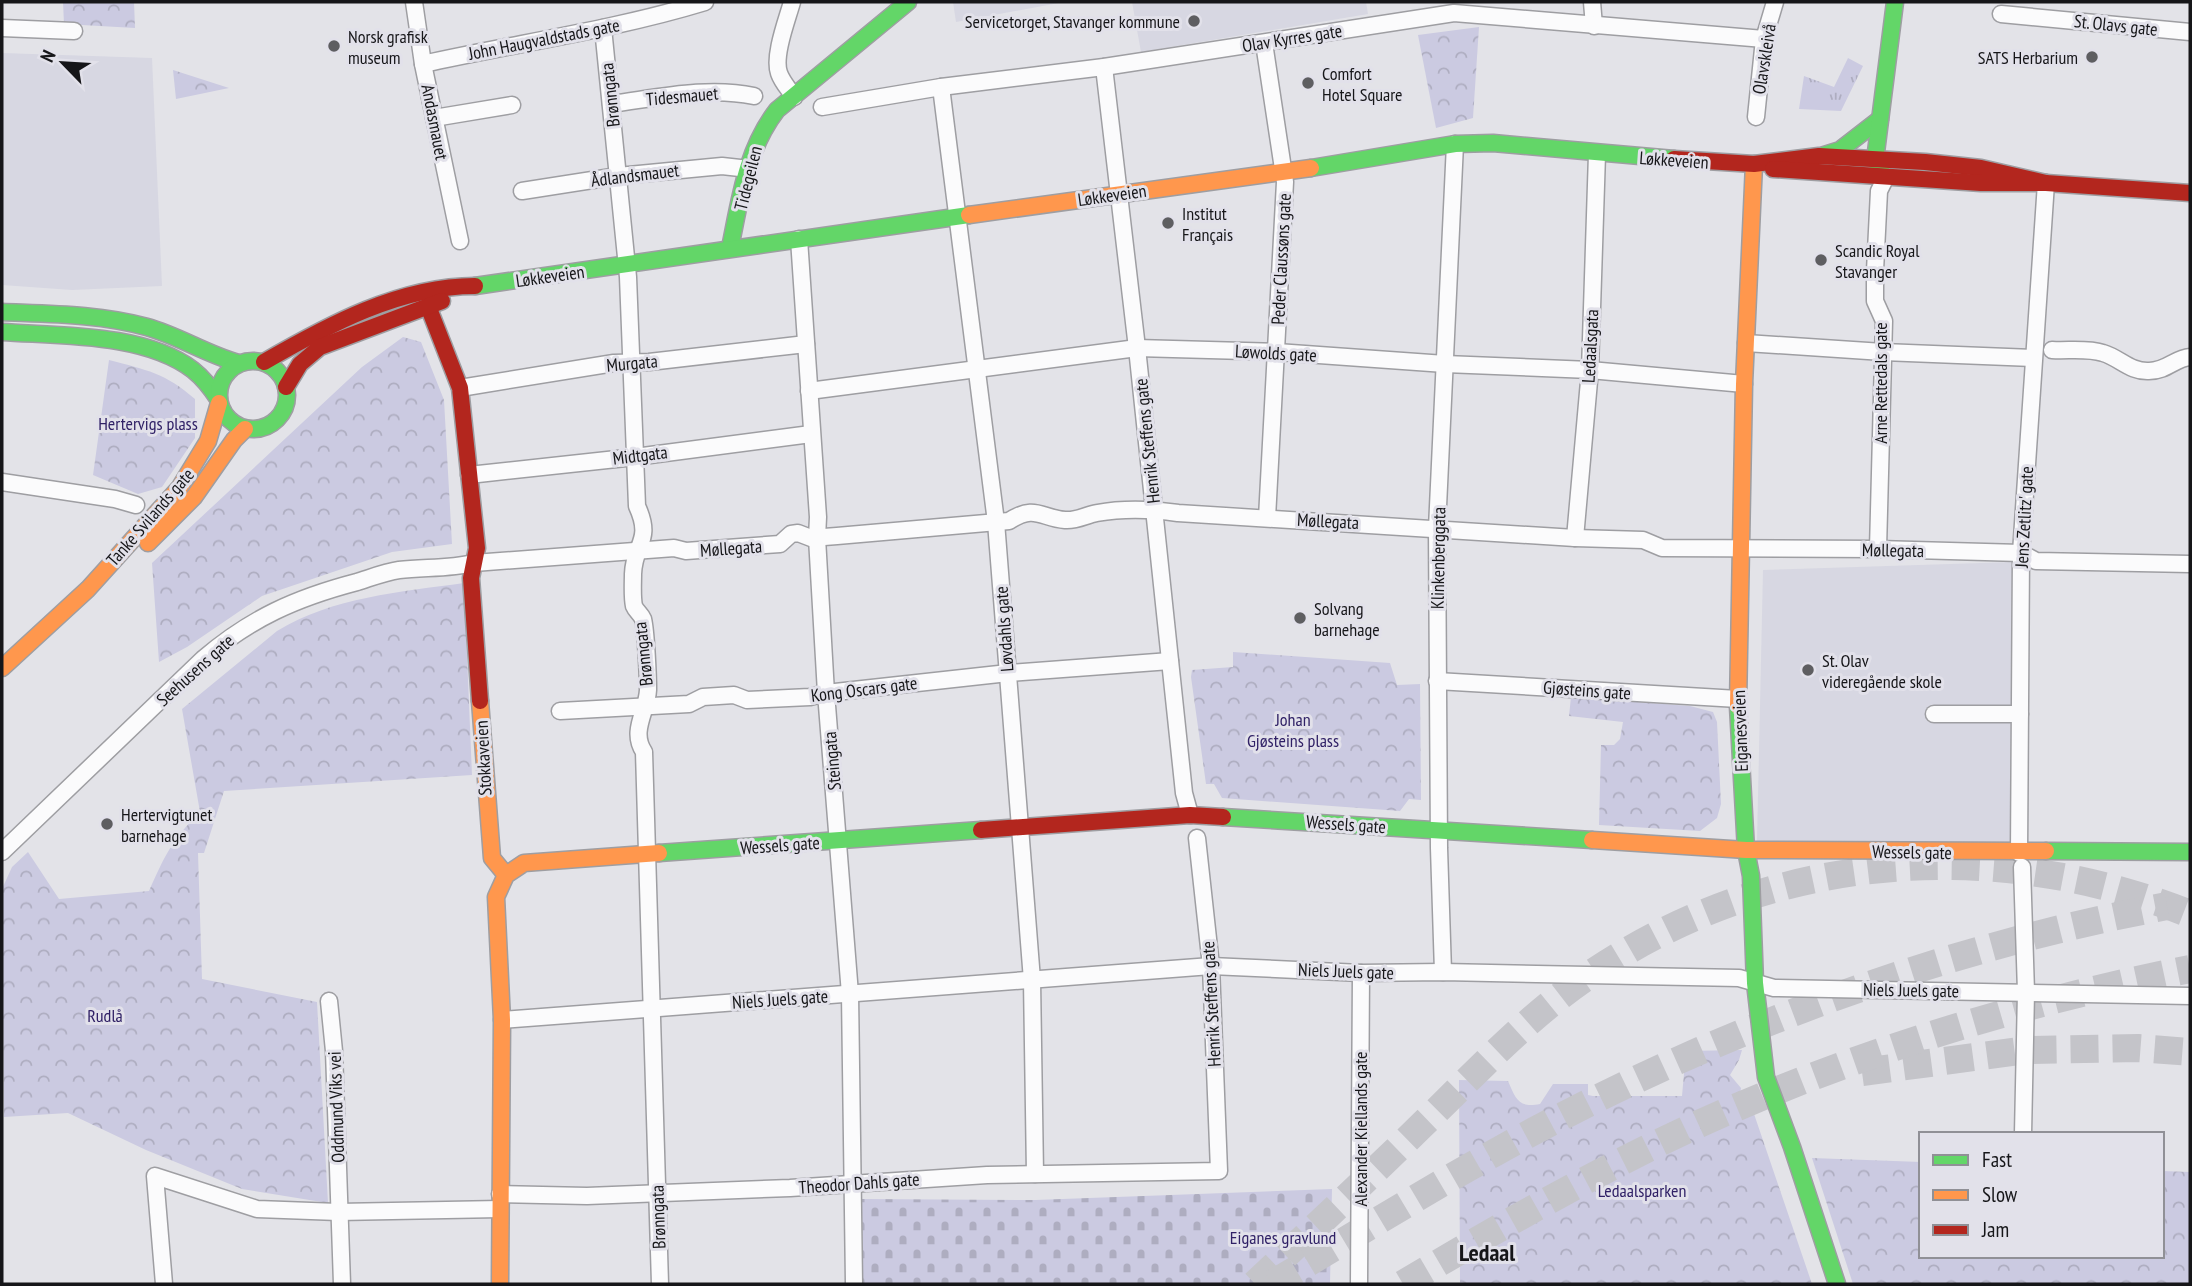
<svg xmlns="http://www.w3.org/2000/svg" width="2192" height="1286" font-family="'PT Sans Narrow',sans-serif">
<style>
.built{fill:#d7d7e2}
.grass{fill:url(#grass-tufts)}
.cemetery{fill:url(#cemetery-stones)}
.park{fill:url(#park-crowns)}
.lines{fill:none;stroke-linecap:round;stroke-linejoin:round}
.highway-tunnel{stroke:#c4c4c9;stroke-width:28;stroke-dasharray:28 14;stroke-linecap:butt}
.street-casing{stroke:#9e9ea2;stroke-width:19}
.fast-casing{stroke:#9e9ea2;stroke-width:19}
.slow-casing{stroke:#9e9ea2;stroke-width:19}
.jam-casing{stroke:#9e9ea2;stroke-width:19}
.street{stroke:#fbfbfc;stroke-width:16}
.fast{stroke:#63d668;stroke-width:16}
.slow{stroke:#ff974d;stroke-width:16}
.jam{stroke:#b3261e;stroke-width:16}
.poi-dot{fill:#5e5e61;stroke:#e2e1ea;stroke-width:2.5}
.labels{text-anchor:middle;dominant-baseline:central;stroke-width:6;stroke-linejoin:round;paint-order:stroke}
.poi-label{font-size:18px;fill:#161619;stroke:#e2e1ea;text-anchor:start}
.street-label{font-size:18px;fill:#161619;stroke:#e2e1ea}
.park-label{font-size:18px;fill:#302166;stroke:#e2e1ea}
.district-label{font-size:24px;font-weight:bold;fill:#161619;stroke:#e2e1ea}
</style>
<defs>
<pattern id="grass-tufts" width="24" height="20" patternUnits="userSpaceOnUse" patternTransform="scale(1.75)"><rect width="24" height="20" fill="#cbcae1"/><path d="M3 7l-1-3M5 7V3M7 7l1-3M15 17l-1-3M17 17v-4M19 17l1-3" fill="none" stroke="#aeadc0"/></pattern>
<pattern id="cemetery-stones" width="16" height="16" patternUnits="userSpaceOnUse" patternTransform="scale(1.75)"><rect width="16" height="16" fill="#cbcae1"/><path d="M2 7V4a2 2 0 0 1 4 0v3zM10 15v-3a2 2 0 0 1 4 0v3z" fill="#aeadc0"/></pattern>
<pattern id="park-crowns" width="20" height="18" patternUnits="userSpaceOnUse" patternTransform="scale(1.75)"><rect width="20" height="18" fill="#cbcae1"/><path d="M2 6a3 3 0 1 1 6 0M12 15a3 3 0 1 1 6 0" fill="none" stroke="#aeadc0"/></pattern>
</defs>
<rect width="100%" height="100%" fill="#e3e3e8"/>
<g class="built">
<polygon points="953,2 1064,2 956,22"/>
<polygon points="1132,2 1366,2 1368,14 1141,52"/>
<polygon points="2,53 152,58 162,286 72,290 2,285"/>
<polygon points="2013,562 2011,845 1757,842 1763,570"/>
</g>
<polygon class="grass" points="1848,58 1863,66 1841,111 1799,109 1804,76 1834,87"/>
<polygon class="cemetery" points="1332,1189 1330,1284 863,1284 862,1199 1035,1200"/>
<g class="park">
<polygon points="63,2 134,2 135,28 64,24"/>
<polygon points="1479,27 1473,118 1436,128 1418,35"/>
<polygon points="173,70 229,88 176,99"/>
<polygon points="403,337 421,342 444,400 452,544 392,552 262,596 187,647 159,662 152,563 362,367"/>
<path d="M109,360c38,10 56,13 86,39v39l-33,49 -24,7 -45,-19z"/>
<path d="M464,583l8,192 -248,16 -20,62h-6l4,126 115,23 11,201 -86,-14 -96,-39 -78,-37 -64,4 -2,-228 10,-22 16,-15 31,47 90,-8c16,-36 23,-51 51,-79l-18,-103 95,-78c56,-34 123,-39 187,-48z"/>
<polygon points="1233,652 1390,663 1397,685 1420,684 1421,800 1409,799 1400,811 1222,798 1214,784 1206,784 1191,677 1192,670 1233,667"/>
<polygon points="1571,697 1690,706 1713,712 1717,722 1721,804 1717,818 1700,831 1599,825 1601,745 1614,745 1620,739 1623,722 1569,716"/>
<path d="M1742,1050l-3,10 -9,15 11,13 -1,6 12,14 60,176h-352l-1,-204 49,1c8,18 10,27 32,23l13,-20h35v11l5,1h89l4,-45z"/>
<polygon points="1812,1158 1921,1162 1921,1256 2162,1256 2162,1171 2190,1172 2190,1284 1853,1284"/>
</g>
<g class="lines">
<g class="highway-tunnel">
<polyline points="1862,1072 2027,1050 2138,1048 2190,1052"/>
<path d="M1255,1284c55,-52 111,-104 166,-158 52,-50 101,-104 161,-146 180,-126 405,-147 608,-66"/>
<path d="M1272,1284c94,-55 187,-114 283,-164 192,-100 400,-174 612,-214"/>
<path d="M1403,1284c97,-57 195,-114 298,-161 155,-70 322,-121 489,-154"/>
</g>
<defs>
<g id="street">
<polyline points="414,2 423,64 460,241"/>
<path d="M792,2c-5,18 -19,54 -13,71 3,9 10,16 15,24"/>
<polyline points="1592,2 1594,26"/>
<polyline points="2001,14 2190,32"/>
<polyline points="2,28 74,31"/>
<path d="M603,28l25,249 9,229c16,35 -3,37 -4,68 0,9 -1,23 1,32 2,5 7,8 9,13 3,12 5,57 5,71 -1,22 -18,41 -4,62l16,532"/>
<polyline points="1264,43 1285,182 1267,518"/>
<path d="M423,64c94,-21 190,-34 282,-62"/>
<polyline points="1104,67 1137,348 1184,793 1190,815"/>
<polyline points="941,87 996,522 1032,980 1035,1174"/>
<path d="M611,104c46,-6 96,-18 143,-8"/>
<polyline points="822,107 941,87 1104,67 1454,13 1764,39"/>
<polyline points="1756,117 1764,39 1775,2"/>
<polyline points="434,118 512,105"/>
<polyline points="522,191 618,176 722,166 749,169"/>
<polyline points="799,239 818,517 817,538 826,693 850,994 854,1284"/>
<polyline points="1746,343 1883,352 2033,358"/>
<path d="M2052,350c16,1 36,-2 51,3 17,5 27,19 46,18 18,0 26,-13 41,-14"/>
<polyline points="460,388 614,363 649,362 806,344"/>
<polyline points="809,391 1137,348 1277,352 1445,364 1590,370 1744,384"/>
<polyline points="469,475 635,457 811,434"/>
<polyline points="2,482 115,499 136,505"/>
<polyline points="1575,538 1590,370 1597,154"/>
<polyline points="1878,549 1884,321 1875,301 1875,271 1879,191 1886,177"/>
<polyline points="1437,681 1738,699"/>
<polyline points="560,711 689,704 703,697 734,695 747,700 810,697 826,693 1008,673 1170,661"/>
<polyline points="1934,714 2020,714"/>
<path d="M2,852l201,-193c48,-41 93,-61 154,-77 13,-4 28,-10 42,-12 25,-3 50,-1 75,-7l200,-15 12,3 94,-7 11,-10 7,-1 13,5 26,-2 172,-15c26,-17 32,-3 56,-1 12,1 21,-5 32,-7 27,-5 54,-4 81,0l397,25 68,2 19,8 216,1 143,4 15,8 154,3"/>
<polyline points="2019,853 2021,553 2046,183"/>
<polyline points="2022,867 2026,992 2023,1134"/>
<polyline points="1443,972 1439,848 1437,528 1455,144"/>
<polyline points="329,1001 334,1051 342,1284"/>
<polyline points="502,1020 1211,966 1361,973 1443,972 1739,978 1774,988 2190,996"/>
<polyline points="500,1194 587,1196 790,1188 987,1175 1219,1171 1211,966 1197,838"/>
<polyline points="164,1284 155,1176 257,1209 338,1212 500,1209"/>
<polyline points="1359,1284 1361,973"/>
</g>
<g id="fast">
<polyline points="1824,155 1840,150 1880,119"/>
<polyline points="1311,168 1455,144 1493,143 1674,159"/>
<polyline points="1881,170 1875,160 1895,2"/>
<path d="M730,248c10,-48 16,-98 47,-138l131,-108"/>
<polyline points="475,286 969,215"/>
<path d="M2,312c48,2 98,2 145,15 32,9 59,27 91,36"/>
<path d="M2,332c58,4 143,1 191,38 10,8 18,18 25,29"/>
<circle cx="253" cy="395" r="34"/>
<polyline points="1738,706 1746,850 1751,876 1755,983 1766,1077 1792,1147 1837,1284"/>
<polyline points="1223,817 1592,840"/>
<polyline points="2046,851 2190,852"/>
<polyline points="659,853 981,830"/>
</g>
<g id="slow">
<polyline points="969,215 1311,168"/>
<polyline points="148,543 194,497 234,440 245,429"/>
<polyline points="2,668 88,589 180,487 208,441 219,403"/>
<polyline points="480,701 492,858 506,875"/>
<polyline points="1738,706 1744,384 1754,164"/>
<polyline points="1592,840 1746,850 2046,851"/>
<polyline points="500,1284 502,1020 496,897 506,875 524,863 659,853"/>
</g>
<g id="jam">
<polyline points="1674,159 1754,164 1819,156 1925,162 1981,168 2046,183"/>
<polyline points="1773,169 1981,183 2046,183 2190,193"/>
<polyline points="428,306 460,388 477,548 471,578 480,701"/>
<path d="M264,362c64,-37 136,-76 211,-76"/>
<polyline points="286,387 300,364 320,347 442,301"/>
<polyline points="981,830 1190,815 1223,817"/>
</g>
</defs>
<use href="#street" class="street-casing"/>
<use href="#fast" class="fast-casing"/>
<use href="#slow" class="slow-casing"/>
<use href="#jam" class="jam-casing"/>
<use href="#street" class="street"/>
<use href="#fast" class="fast"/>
<use href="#slow" class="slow"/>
<use href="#jam" class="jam"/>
</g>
<g class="poi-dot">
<circle cx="1194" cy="21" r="7"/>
<circle cx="334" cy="46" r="7"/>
<circle cx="2092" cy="57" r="7"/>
<circle cx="1308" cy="83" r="7"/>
<circle cx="1168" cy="223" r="7"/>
<circle cx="1821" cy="260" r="7"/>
<circle cx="1300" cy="618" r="7"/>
<circle cx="1808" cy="670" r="7"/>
<circle cx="107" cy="824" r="7"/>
</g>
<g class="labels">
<g class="poi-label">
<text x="1180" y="21" text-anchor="end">Servicetorget, Stavanger kommune</text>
<text x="348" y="36">Norsk grafisk<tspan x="348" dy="21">museum</tspan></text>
<text x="2078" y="57" text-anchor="end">SATS Herbarium</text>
<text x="1322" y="73">Comfort<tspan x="1322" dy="21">Hotel Square</tspan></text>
<text x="1182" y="213">Institut<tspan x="1182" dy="21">Français</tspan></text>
<text x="1835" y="250">Scandic Royal<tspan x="1835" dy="21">Stavanger</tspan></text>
<text x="1314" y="608">Solvang<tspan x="1314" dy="21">barnehage</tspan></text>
<text x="1822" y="660">St. Olav<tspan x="1822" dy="21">videregående skole</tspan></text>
<text x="121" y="814">Hertervigtunet<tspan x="121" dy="21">barnehage</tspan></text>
</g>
<g class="street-label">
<text transform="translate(2116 25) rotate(6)">St. Olavs gate</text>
<text transform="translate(1292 38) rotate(-9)">Olav Kyrres gate</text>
<text transform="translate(544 39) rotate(-11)">John Haugvaldstads gate</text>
<text transform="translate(1764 59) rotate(-81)">Olavskleivå</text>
<text transform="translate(610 95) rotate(-96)">Brønngata</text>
<text transform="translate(682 96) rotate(-5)">Tidesmauet</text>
<text transform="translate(435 122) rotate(79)">Andasmauet</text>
<text transform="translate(1674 160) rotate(4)">Løkkeveien</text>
<text transform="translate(635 175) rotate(-7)">Ådlandsmauet</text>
<text transform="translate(748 178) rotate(-76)">Tidegeilen</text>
<text transform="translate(1112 195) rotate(-8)">Løkkeveien</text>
<text transform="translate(1281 259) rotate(-87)">Peder Claussøns gate</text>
<text transform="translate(550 276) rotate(-8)">Løkkeveien</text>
<text transform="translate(1590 346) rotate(-87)">Ledaalsgata</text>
<text transform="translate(1276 353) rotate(3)">Løwolds gate</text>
<text transform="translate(632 363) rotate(-5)">Murgata</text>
<text transform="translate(1880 383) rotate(-90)">Arne Rettedals gate</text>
<text transform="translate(1147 441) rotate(-96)">Henrik Steffens gate</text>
<text transform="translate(640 455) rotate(-7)">Midtgata</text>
<text transform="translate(150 517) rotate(-49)">Tanke Svilands gate</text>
<text transform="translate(2024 517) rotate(-87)">Jens Zetlitz' gate</text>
<text transform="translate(1328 521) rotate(3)">Møllegata</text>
<text transform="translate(731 548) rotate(-4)">Møllegata</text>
<text transform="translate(1893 550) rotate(1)">Møllegata</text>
<text transform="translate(1438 558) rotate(-89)">Klinkenberggata</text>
<text transform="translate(1004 629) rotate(-94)">Løvdahls gate</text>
<text transform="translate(643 654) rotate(-96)">Brønngata</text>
<text transform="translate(195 670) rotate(-42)">Seehusens gate</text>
<text transform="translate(864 689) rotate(-7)">Kong Oscars gate</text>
<text transform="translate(1587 690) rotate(4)">Gjøsteins gate</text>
<text transform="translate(1740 731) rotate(-92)">Eiganesveien</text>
<text transform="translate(483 758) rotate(-93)">Stokkaveien</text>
<text transform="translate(832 761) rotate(-95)">Steingata</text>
<text transform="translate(1346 824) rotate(4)">Wessels gate</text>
<text transform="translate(780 845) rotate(-4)">Wessels gate</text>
<text transform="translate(1912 852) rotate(1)">Wessels gate</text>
<text transform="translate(1346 971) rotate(2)">Niels Juels gate</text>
<text transform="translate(1911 990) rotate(1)">Niels Juels gate</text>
<text transform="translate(780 999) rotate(-4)">Niels Juels gate</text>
<text transform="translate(1211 1004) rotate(-93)">Henrik Steffens gate</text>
<text transform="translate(336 1107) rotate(-92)">Oddmund Viks vei</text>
<text transform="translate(1360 1129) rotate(-90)">Alexander Kiellands gate</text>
<text transform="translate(859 1183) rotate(-4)">Theodor Dahls gate</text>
<text transform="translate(658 1217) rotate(-92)">Brønngata</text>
</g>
<g class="park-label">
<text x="148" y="423">Hertervigs plass</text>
<text x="1293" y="719">Johan<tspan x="1293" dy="21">Gjøsteins plass</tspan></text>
<text x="105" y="1015">Rudlå</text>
<text x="1642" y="1190">Ledaalsparken</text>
<text x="1283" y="1237">Eiganes gravlund</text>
</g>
<g class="district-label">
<text x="1487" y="1252">Ledaal</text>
</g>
</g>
<rect width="2192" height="1286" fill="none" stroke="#161619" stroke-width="7"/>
<rect x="1919" y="1132" width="245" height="126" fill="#e2e1ea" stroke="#909096" stroke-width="2"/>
<rect x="1933" y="1155" width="35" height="10" fill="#63d668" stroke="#909096" stroke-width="2"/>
<text x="1982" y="1167" font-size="21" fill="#161619">Fast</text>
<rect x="1933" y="1190" width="35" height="10" fill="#ff974d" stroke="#909096" stroke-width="2"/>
<text x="1982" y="1202" font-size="21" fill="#161619">Slow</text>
<rect x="1933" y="1225" width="35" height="10" fill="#b3261e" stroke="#909096" stroke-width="2"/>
<text x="1982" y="1237" font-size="21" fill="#161619">Jam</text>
<g transform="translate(63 63) rotate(295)" stroke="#e2e1ea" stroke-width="5" paint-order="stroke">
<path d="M0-5L12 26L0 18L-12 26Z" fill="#161619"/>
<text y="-10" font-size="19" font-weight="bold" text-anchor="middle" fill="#161619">N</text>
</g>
</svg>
